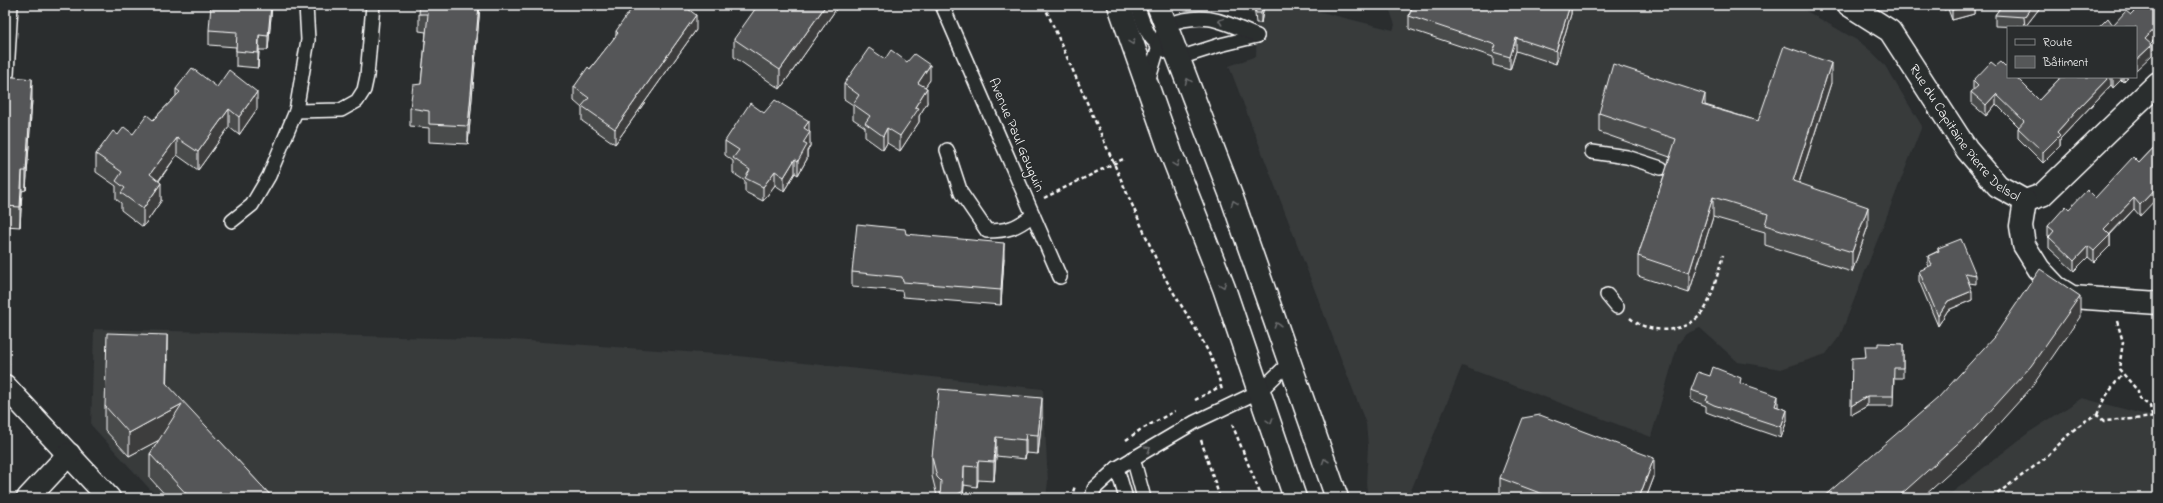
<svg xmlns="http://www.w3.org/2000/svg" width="2163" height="503" font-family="'Indie Flower',sans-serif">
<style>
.built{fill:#373a3b}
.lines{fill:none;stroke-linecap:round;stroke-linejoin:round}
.lane-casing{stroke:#fff;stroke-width:16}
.street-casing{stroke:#fff;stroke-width:25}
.secondary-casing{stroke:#fff;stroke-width:25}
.path{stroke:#fff;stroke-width:2.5;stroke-dasharray:4 3;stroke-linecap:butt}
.lane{stroke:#2a2d2e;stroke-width:13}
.street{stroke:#2a2d2e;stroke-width:22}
.secondary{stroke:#2a2d2e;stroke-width:22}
.wall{fill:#494b4c;stroke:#fff}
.shaded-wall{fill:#3c3d3e;stroke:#fff}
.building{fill:#555758;stroke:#fff}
.oneway{stroke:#6a6c6d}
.labels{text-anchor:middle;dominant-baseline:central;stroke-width:3;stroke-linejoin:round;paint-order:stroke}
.street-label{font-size:14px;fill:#fff;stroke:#2a2d2e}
</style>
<rect width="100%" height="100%" fill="#2a2d2e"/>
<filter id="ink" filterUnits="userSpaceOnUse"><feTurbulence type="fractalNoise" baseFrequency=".025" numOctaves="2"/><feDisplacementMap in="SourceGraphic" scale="8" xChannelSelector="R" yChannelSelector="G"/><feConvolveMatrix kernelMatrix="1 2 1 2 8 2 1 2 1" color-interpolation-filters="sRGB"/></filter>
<g filter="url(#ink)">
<g class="built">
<polygon points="1230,5 1293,5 1393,30 1395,25 1388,5 1796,5 1860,42 1872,52 1884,64 1922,126 1840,336 1826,354 1781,369 1738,362 1700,328 1686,334 1678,344 1651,437 1462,366 1408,498 1368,498 1366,483 1368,446 1366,424 1229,66 1256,56 1257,15 1229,8"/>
<polygon points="94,329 514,340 730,355 1043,389 1048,482 1046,498 158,498 91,425"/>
<polygon points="2082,398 2158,418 2158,498 1945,498 2028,433"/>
</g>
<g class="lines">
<defs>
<g id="lane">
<polyline points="942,5 1060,277"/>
<path d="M1137,5c11,31 11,37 42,53l41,-13 37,-9"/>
<polyline points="7,74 11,5"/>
<path d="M1148,82l17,-57c40,-14 55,-5 92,11"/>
<polyline points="296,111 341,110 357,101 364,90 367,76 373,5"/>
<path d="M947,150l14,43 26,38c21,0 29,-3 46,-16"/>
<polyline points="1592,152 1627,157 1661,168"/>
<polyline points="232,221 252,205 269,176 296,111 308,40 306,5"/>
<polyline points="1607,295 1617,307"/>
<polyline points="1133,458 1144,498"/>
<polyline points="1117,468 1126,498"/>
<polyline points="1092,498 1094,489 1117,468 1195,422 1260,391 1290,362"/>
</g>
<g id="street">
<path id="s1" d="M1849,5l41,26 77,119 31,36 27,15 17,-6 116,-112"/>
<polyline points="2025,201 2021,226 2024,245 2039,269 2056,287 2072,297 2158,303"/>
<polyline points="5,386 109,498"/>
<polyline points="28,498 69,454"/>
</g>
<g id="secondary">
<polyline points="1119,5 1171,153 1224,288 1295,498"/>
<polyline points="1158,5 1232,198 1337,498"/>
</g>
</defs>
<use href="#lane" class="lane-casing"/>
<use href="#street" class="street-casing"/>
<use href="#secondary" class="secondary-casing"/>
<g class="path">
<path d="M1044,5l116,263c20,41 53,78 62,123"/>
<polyline points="1044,198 1125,158"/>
<path d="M1630,318c22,19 64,15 77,-13 7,-15 11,-33 16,-50"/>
<polyline points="2117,321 2123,342 2119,369 2138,391 2139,398 2150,406 2152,416"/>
<polyline points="5,359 10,364"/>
<polyline points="1195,400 1221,386"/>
<polyline points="2097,415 2104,399 2122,374"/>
<polyline points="1232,424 1262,498"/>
<polyline points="1126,440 1140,430 1175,411"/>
<polyline points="1201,440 1220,498"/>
<polyline points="1071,498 1075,486"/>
<path d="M1992,498c16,-13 33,-24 49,-37 19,-15 33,-37 56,-46l7,6 54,-4"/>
</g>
<use href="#lane" class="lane"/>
<use href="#street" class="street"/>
<use href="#secondary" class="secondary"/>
</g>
<g class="wall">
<polygon points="272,5 268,50 259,50 258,68 236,66 236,47 209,45 209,30"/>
<polygon points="839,5 780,89 734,57 734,39"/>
<polygon points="1254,5 1264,5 1261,23 1256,23"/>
<polygon points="1412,5 1571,5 1571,14 1556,64 1516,51 1510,70 1493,65 1493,57 1409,29 1409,16 1412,6"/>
<polygon points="1943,5 1974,5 1974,14 1952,20 1948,9 1944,10"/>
<polygon points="2002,5 2042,5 2025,27 1995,26 1995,15"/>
<polygon points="480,6 468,144 429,142 429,128 410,126 410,108 421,84 426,32 419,31 419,14"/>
<polygon points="696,30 615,144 582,121 582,108 574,101 574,87 590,69 616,36 616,31"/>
<polygon points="885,59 930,80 925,87 927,103 919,116 919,122 900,151 887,143 883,150 865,137 865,127 853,119 853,105 844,99 844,84"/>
<polygon points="5,76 32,99 26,190 22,191 20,227 5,226"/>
<polygon points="2061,77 2128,77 2123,82 2121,80 2113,88 2111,85 2075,123 2060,139 2060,146 2043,163 2018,138 2018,128 2019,127 1996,104 1986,116 1971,103 1971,92 1973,91 1973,81 2039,100"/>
<polygon points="1831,83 1799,183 1868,226 1852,272 1765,245 1765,232 1713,217 1689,293 1638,276 1638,256 1670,157 1599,132 1599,113 1705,105 1758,121"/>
<polygon points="217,87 257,109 239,135 229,127 198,170 177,155 159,181 161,201 143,227 121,210 121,203 116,199 116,186 96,172 96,154 133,134 153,120 176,96 176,89"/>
<polygon points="764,113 809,131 810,146 807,151 807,159 798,175 795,173 784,191 775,185 763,201 745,192 745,181 733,173 733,161 725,155 725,141"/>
<polygon points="2158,143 2140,216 2134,209 2110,235 2110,246 2094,262 2088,257 2074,271 2049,248 2049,238 2048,237 2048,226 2069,209 2095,198 2139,163"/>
<polygon points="906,234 1004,258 1001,305 903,297 902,291 852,287 852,272"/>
<polygon points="1938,248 1976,275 1976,284 1969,283 1972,300 1948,310 1938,326 1919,281 1919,271 1929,267 1928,265 1928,256 1938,251"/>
<polygon points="1903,344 1903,378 1894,378 1893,406 1867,406 1851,415 1865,357 1878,346"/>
<polygon points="167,359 166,384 273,498 168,498 150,478 150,454 159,440 129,456 105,430 105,406"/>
<polygon points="1710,376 1778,407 1787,420 1781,438 1714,415 1706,412 1706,406 1691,400 1691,390"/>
<polygon points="1042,417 1038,454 1026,453 1025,459 996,456 994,481 978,480 977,487 964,485 963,498 939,498 937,496 932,476 932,457"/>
<polygon points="1654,477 1646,498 1502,498 1500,497 1500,478"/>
</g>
<g class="shaded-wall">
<polygon points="271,5 272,5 268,50 268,36"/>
<polygon points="479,5 481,5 480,6 468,144 468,126"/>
<polygon points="826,5 839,5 780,89 780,70"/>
<polygon points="1263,5 1264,5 1261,23 1261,13"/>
<polygon points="1570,5 1571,5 1571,14 1556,64 1556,51"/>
<polygon points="1968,5 1974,5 1974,14 1952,20 1952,10"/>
<polygon points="2033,5 2042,5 2025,27 2024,17"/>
<polygon points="696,15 696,30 615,144 615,129"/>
<polygon points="2158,25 2158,36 2145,49 2145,39"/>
<polygon points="259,35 259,50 258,68 258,53"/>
<polygon points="1516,38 1516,51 1510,70 1510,57"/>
<polygon points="2152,45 2152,55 2136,70 2136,60"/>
<polygon points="1831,63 1831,83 1793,201 1793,181"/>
<polygon points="930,65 930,80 918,97 918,83"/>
<polygon points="2109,77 2111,77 2111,85 2075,123 2060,139 2060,146 2043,163 2043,152 2057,132 2075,112"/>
<polygon points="2114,77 2121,77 2121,80 2113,88 2113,78"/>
<polygon points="2123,77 2128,77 2123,82"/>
<polygon points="32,79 32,99 26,190 26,171"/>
<polygon points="927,88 927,103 919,116 919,122 900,151 900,136 915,107"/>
<polygon points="257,92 257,109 239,135 239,117"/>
<polygon points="1705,94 1705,114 1702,105"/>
<polygon points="1996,94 1996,104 1986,116 1986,105"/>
<polygon points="229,109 229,127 198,170 198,152"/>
<polygon points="809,121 809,133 810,132 810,146 807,151 807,159 798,175 798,161 803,143 804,128"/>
<polygon points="887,128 887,143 883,150 883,136"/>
<polygon points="177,138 177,155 150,192 150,174"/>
<polygon points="795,159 795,173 784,191 784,177"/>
<polygon points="22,171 22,191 20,227 20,207"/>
<polygon points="775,171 775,185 763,201 763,187"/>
<polygon points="161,183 161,201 143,227 143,209"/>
<polygon points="2158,186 2158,197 2140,216 2140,205"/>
<polygon points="1713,197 1713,217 1689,293 1689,273"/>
<polygon points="2134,198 2134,209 2104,240 2104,229"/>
<polygon points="1868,207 1868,226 1852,272 1852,252"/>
<polygon points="2110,235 2110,246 2094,262 2094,251"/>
<polygon points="1004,243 1004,258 1001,305 1001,290"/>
<polygon points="2088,246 2088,257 2074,271 2074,261"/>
<polygon points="1972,291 1972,300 1948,310 1938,326 1938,316 1948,301"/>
<polygon points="2080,296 2080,317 2031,388 1975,450 1922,498 1897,498"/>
<polygon points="167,335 167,359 166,406 166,383"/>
<polygon points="1778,396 1778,407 1775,406"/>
<polygon points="1867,396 1867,406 1851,415 1851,406"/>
<polygon points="1042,398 1042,417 1038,454 1038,435"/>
<polygon points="182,404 182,428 129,456 129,433"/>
<polygon points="1787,410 1787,420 1781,438 1781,427"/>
<polygon points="1026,434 1026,453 1025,459 1025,440"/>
<polygon points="996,437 996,456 994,481 994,462"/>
<polygon points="1654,458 1654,477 1646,498 1639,498"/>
<polygon points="978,461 978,480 977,487 977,467"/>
<polygon points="964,466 964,485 963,498 952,498"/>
</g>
<g class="building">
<polygon points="211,5 271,5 268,36 259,35 258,53 236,51 237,32 209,30"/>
<polygon points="420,5 479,5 468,126 429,124 429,111 410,108 413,85 421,84 428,14 419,14"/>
<polygon points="634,5 683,5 696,15 615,129 582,106 589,98 574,87 588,67 590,69 618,33 616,31"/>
<polygon points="758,5 826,5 780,70 734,39"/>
<polygon points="1255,5 1263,5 1261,13 1256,13"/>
<polygon points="1413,5 1570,5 1556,51 1516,38 1510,57 1493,52 1496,45 1409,16"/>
<polygon points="1950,5 1968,5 1952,10"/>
<polygon points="2002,5 2033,5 2024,17 1995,15"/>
<polygon points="2141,5 2158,5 2158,25 2145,39 2152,45 2136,60 2136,27 2099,27 2108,18 2113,25 2126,11 2131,15"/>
<polygon points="1784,46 1831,63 1793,181 1868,207 1852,252 1765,225 1768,214 1713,197 1689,273 1638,256 1676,139 1599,113 1613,64 1705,94 1702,105 1758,121"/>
<polygon points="869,48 885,59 891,50 907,62 914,54 930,65 918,83 927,88 915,107 919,108 900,136 887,128 883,136 865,123 870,116 853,104 859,95 844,84"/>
<polygon points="1991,62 1996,66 2001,62 2008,69 2008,77 2016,77 2039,100 2061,77 2109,77 2075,112 2057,132 2060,135 2043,152 2018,128 2024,121 1996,94 1986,105 1971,92 1978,86 1973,81"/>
<polygon points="192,68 217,87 229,70 257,92 239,117 229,109 198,152 177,138 150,174 161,183 143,209 121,193 125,188 116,181 122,172 96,154 113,131 118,135 124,127 133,134 147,115 153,120 180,92 176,89"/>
<polygon points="5,76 32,79 26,171 22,171 20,207 5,206"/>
<polygon points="775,100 809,121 804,128 810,132 803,143 807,145 798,161 795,159 784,177 775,171 763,187 745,178 750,170 733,158 739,150 725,141 750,103 764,113"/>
<polygon points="2158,143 2158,186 2140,205 2134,198 2104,229 2110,235 2094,251 2088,246 2074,261 2049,237 2054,231 2048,226 2066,206 2069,209 2087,190 2095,198 2133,157 2139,163"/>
<polygon points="857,224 905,229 906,234 1004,243 1001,290 903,282 902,277 852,272"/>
<polygon points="1961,239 1976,275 1965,273 1972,291 1948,301 1938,316 1919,271 1932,265 1928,256 1939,251 1938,248"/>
<polygon points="2040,269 2080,296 2031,366 1975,428 1897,498 1822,498 1938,398 1994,337"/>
<polygon points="107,333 167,335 166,383 273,498 190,498 150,454 182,404 129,433 105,406"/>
<polygon points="1878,343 1903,344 1903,368 1894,368 1893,396 1867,396 1851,406 1852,358 1866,357 1865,346 1878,346"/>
<polygon points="1713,367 1741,378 1740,383 1778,396 1775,406 1787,410 1781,427 1714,405 1706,401 1708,396 1691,390 1698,372 1710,376"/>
<polygon points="939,389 1042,398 1038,435 1026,434 1025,440 996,437 994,462 978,461 977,467 964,466 963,491 952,498 940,498 941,481 937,477 932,457"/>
<polygon points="1540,415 1654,458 1639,498 1553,498 1500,478 1523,418"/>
</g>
<defs><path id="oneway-chevron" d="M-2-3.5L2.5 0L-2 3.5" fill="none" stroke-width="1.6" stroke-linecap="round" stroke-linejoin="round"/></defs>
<g class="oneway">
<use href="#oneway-chevron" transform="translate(1221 21) rotate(-160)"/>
<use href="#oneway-chevron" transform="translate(1132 42) rotate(70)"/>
<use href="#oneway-chevron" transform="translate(1188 81) rotate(-111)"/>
<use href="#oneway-chevron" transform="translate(1176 164) rotate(69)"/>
<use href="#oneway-chevron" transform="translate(1234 203) rotate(-110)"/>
<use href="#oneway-chevron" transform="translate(1223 285) rotate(69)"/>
<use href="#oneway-chevron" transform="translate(1277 325) rotate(-109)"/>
<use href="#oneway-chevron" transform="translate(1270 421) rotate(72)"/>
<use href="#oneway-chevron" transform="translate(1148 449) rotate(-30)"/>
<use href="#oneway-chevron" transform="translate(1325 461) rotate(-109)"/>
</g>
</g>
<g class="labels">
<g class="street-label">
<text stroke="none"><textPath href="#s1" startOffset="176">Rue du Capitaine Pierre Delsol</textPath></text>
<text transform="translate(1016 135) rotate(67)">Avenue Paul Gauguin</text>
</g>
</g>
<rect width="2163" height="503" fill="none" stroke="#2a2d2e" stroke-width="20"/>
<rect x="10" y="10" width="2143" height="483" fill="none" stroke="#fff" stroke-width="1.5" filter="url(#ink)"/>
<rect x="2007" y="26" width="130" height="52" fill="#2a2d2e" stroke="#7f8182"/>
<rect x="2015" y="39" width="20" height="6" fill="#2a2d2e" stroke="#7f8182"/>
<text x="2043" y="46" font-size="12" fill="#ffffff">Route</text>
<rect x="2015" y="56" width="20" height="12" fill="#555758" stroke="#7f8182"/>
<text x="2043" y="66" font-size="12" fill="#ffffff">Bâtiment</text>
</svg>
